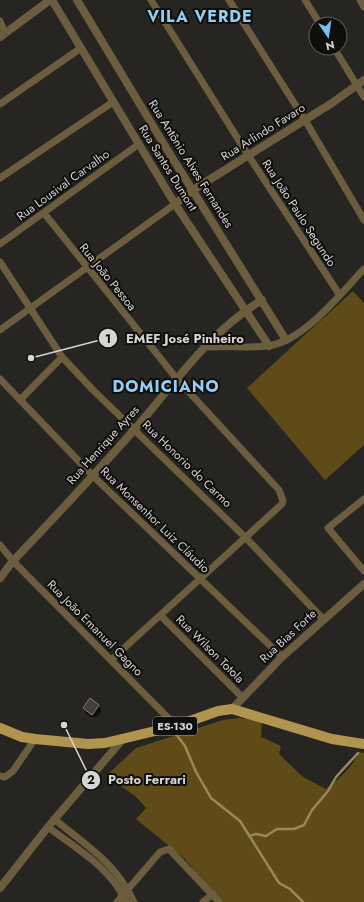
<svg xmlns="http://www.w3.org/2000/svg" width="364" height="902" font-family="Jost,sans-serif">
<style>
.green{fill:#5f4b17}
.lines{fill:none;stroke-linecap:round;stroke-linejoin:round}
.stream{stroke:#9a8858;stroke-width:2.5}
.building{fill:#3f3e3b;stroke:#7e7c79;filter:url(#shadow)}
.minor{stroke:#6b5d3d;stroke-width:7}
.tertiary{stroke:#6b5d3d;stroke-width:8}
.primary{stroke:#b1944e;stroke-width:10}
.labels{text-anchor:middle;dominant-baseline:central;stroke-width:4;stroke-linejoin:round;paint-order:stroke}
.shield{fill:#0e0e0d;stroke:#9a9998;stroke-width:1}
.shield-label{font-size:11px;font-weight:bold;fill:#d6d5d3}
.street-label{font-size:12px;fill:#d6d5d3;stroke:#0e0e0d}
.district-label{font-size:16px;font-weight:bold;letter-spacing:1px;fill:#94cef4;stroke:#0e0e0d}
.leader{fill:none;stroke:#d6d5d3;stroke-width:1.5}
.callout-dot{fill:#d6d5d3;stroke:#0e0e0d;stroke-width:1.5}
.mark-label{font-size:12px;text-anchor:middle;font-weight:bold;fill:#111}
.callout-label{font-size:13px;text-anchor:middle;font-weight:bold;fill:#d6d5d3;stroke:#0e0e0d;stroke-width:4;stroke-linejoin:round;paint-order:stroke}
</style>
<defs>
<filter id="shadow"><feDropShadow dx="2.5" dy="4.5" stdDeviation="0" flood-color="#0009"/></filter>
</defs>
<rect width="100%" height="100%" fill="#262522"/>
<g class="green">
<polygon points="353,291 364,303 364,445 325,480 247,388"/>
<path d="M239,718l23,2 -1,17 20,9 -2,8 24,23 23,12c12,-10 28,-22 32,-37l6,1v149h-145l-34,-43 -49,-40 10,-11 -11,-12 -29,-20 30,-28 87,-28z"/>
</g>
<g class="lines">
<g class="stream">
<polyline points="173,730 185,746 196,772 211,798 240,821 279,883 290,889 303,902"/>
<polyline points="249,836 256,834 266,836 277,829 294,829 304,825 312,810 328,791 336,777 358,753"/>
</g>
</g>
<polygon class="building" points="90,698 99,705 92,715 83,708"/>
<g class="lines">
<g class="minor">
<polyline points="151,0 248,155 339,294"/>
<polyline points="229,0 305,120 364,220"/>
<polyline points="305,0 320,24"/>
<polyline points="360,0 364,7"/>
<polyline points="0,21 5,33"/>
<polyline points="334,48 364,97"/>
<polyline points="0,104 81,48"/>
<polyline points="0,178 113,102"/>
<polyline points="44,213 177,379 279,490 283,501 282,504 111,660"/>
<polyline points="0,244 139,144"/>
<polyline points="0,262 62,357 94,391 246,538 323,619"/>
<polyline points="0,330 175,204"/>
<path d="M207,347c20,-1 41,1 61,-1 36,-5 72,-52 96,-77"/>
<polyline points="0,379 93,476 282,657"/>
<polyline points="20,400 62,357"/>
<polyline points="364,499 328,528 364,571"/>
<polyline points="0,545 13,561 176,726"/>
<polyline points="161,616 243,698"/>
<polyline points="0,776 5,777 13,771 35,739"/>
<path d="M54,819c33,27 61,43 80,83"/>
<path d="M48,827c29,22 63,41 78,75"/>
<polyline points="117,902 160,852 169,849 219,902"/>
<polyline points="203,902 213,894"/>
</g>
<g class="tertiary">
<polyline points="52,0 175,204 269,346"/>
<polyline points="77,0 168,151 286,340"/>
<polyline points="0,37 50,0"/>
<polyline points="175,204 193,190 332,103 364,80"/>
<path d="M0,578l13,-17c41,-43 82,-87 122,-132 37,-43 77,-100 127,-129"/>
<polyline points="232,709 282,657 364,584"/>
<polyline points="0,888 48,827 122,740"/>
</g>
<polyline class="primary" points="0,728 22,737 35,739 88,744 105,743 176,726 218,711 232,709 332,739 364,744"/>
</g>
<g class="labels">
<rect class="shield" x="153" y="717" width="44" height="18" rx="3"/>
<g class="shield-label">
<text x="175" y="726">ES-130</text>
</g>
<g class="street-label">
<text transform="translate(263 132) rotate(-32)">Rua Arlindo Favaro</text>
<text transform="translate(191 164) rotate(58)">Rua Antônio Alves Fernandes</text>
<text transform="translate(168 168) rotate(58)">Rua Santos Dumont</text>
<text transform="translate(63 185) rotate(-36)">Rua Lousival Carvalho</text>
<text transform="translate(299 213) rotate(57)">Rua João Paulo Segundo</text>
<text transform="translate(108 277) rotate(51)">Rua João Pessoa</text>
<text transform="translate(103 445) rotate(-48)">Rua Henrique Ayres</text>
<text transform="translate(187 464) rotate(44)">Rua Honorio do Carmo</text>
<text transform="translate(155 520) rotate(44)">Rua Monsenhor Luiz Cláudio</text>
<text transform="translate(95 628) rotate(45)">Rua João Emanuel Gagno</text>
<text transform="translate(288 636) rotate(-43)">Rua Bias Forte</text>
<text transform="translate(210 649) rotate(45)">Rua Wilson Totola</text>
</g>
<g class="district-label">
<text x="200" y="16">VILA VERDE</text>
<text x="166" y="386">DOMICIANO</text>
</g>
</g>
<path class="leader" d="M31 358L108 338M64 725L91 780"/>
<g class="callout-dot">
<circle cx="31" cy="358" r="4"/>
<circle cx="64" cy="725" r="4"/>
<circle cx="108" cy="338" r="10"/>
<circle cx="91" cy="780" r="10"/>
</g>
<g class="mark-label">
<text x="108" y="343">1</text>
<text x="91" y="784">2</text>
</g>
<g class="callout-label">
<text x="185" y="343">EMEF José Pinheiro</text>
<text x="147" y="784">Posto Ferrari</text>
</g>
<g transform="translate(328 36) rotate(167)"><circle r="19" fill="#0e0e0d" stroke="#5e5e5c"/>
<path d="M0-3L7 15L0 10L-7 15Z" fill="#70c2f4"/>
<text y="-6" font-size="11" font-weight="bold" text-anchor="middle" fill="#d6d5d3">N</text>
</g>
</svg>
